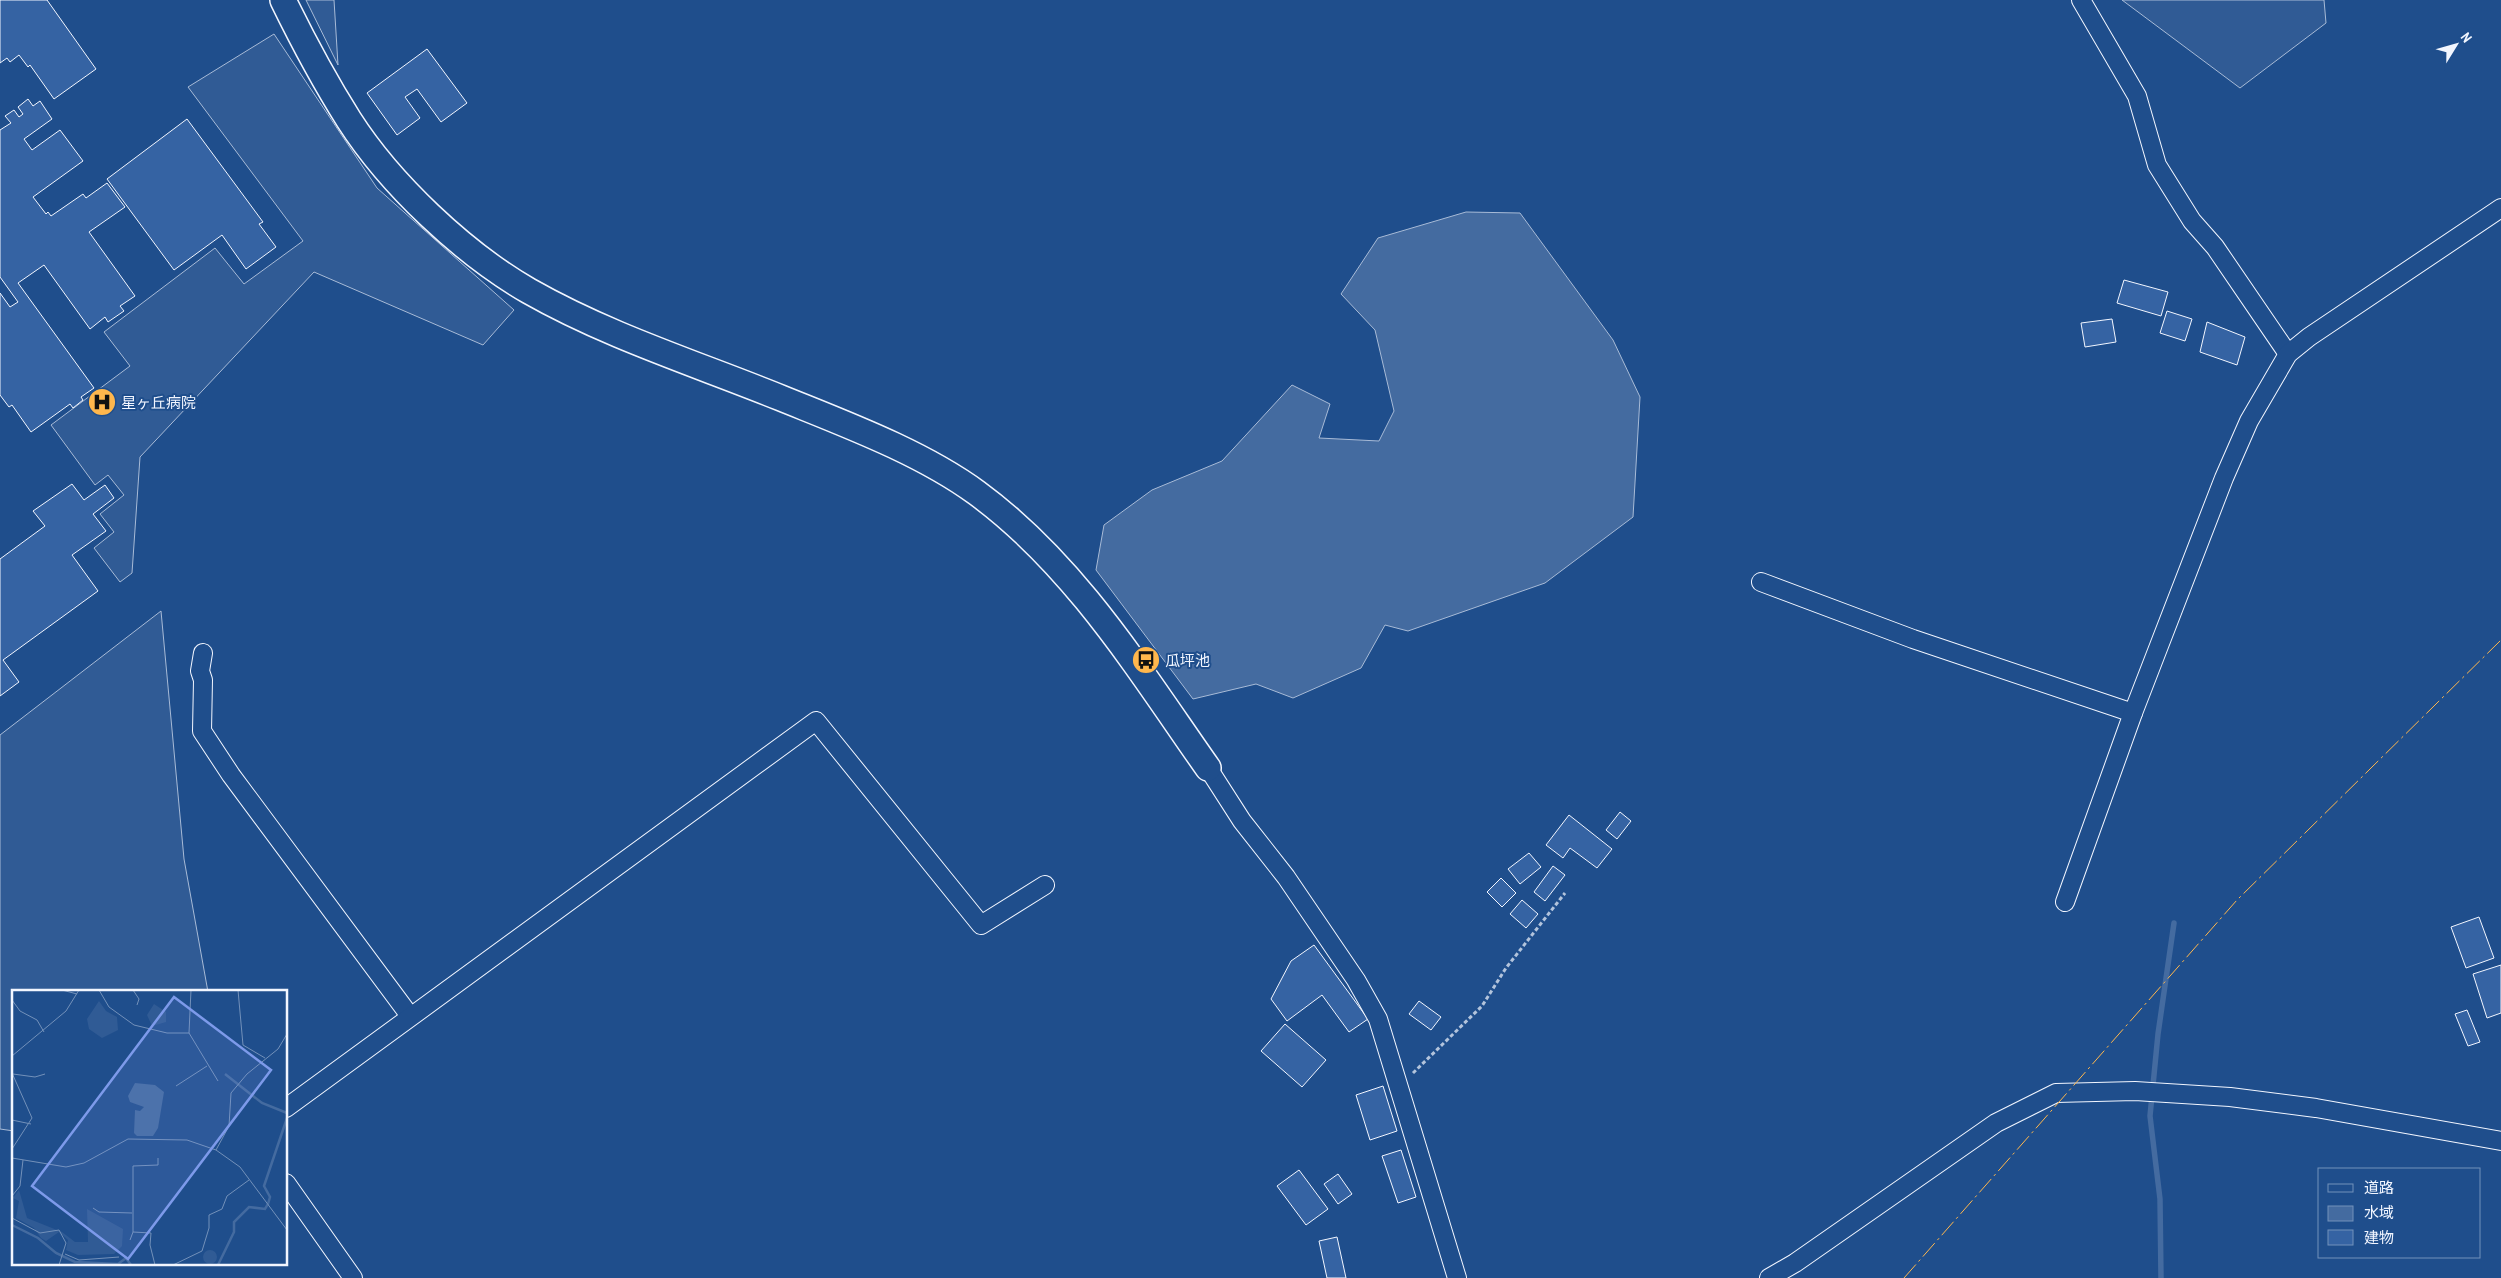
<svg xmlns="http://www.w3.org/2000/svg" width="2501" height="1278" font-family="'Archivo Narrow','Noto Sans JP',sans-serif">
<style>
.built{fill:#305b95;stroke:#a8bbd7}
.water{fill:#446ba0;stroke:#a8bbd7}
.lines{fill:none;stroke-linecap:round;stroke-linejoin:round}
.stream{stroke:#446ba0;stroke-width:5.5}
.building{fill:#3563a3;stroke:#f2f6ff}
.street-casing{stroke:#f2f6ff;stroke-width:20}
.secondary-casing{stroke:#f2f6ff;stroke-width:28}
.path{stroke:#b3c4dc;stroke-width:3;stroke-dasharray:4 2.5;stroke-linecap:butt}
.street{stroke:#1f4e8c;stroke-width:18}
.secondary{stroke:#1f4e8c;stroke-width:25}
.power{stroke:#ffb74d;stroke-width:1;stroke-dasharray:18 4 2.5 4;stroke-linecap:butt}
.labels{text-anchor:middle;dominant-baseline:central;stroke-width:4;stroke-linejoin:round;paint-order:stroke}
.poi-label{font-size:15px;fill:#f2f6ff;stroke:#1f4e8c;text-anchor:start}
.inset-river{fill:none;stroke:#446ba0;stroke-width:2.5}
.inset-road{fill:none;stroke:#7391ba;stroke-width:1}
.view{fill:#7d9aea;fill-opacity:0.15;stroke:#7d9aea;stroke-width:2.5}
.inset-edge{fill:none;stroke:#f2f6ff;stroke-width:2.5}
</style>
<rect width="100%" height="100%" fill="#1f4e8c"/>
<g class="built">
<polygon points="306,0 334,0 338,65"/>
<polygon points="2122,0 2324,0 2326,23 2240,88"/>
<polygon points="274,34 377,188 514,310 483,345 314,272 140,457 132,573 120,582 94,548 114,532 100,514 124,495 108,475 95,485 51,425 130,366 104,332 215,248 244,284 303,241 188,87"/>
<polygon points="161,611 184,859 208,992 14,992 14,1131 0,1129 0,735"/>
</g>
<polygon class="water" points="1466,212 1520,213 1613,340 1640,397 1633,517 1545,583 1408,631 1385,625 1361,668 1293,698 1256,684 1193,699 1096,570 1104,525 1152,490 1222,461 1292,385 1330,404 1319,438 1379,441 1394,411 1375,330 1341,294 1378,238"/>
<g class="lines">
<polyline class="stream" points="2161,1278 2160,1199 2150,1116 2158,1034 2174,923"/>
</g>
<g class="building">
<polygon points="0,0 47,0 96,69 54,99 30,65 28,67 19,55 10,62 7,58 0,63"/>
<polygon points="427,49 467,103 441,122 417,89 405,97 420,118 397,135 367,93"/>
<polygon points="28,99 33,106 40,101 52,119 24,139 32,150 60,130 83,161 33,197 46,214 48,212 51,216 83,194 86,198 107,183 125,207 89,232 135,296 120,306 124,311 108,322 105,317 90,329 44,265 18,283 94,388 81,397 83,400 73,408 70,404 31,432 12,405 9,407 0,395 0,293 10,307 18,302 0,277 0,130 11,123 5,116 14,110 19,117 23,114 18,107"/>
<polygon points="187,119 263,222 259,224 276,247 246,269 222,235 174,270 107,179"/>
<polygon points="2124,280 2168,292 2161,316 2117,303"/>
<polygon points="2167,311 2192,319 2185,341 2160,333"/>
<polygon points="2112,319 2116,342 2085,347 2081,323"/>
<polygon points="2207,322 2245,337 2237,365 2200,352"/>
<polygon points="72,484 84,500 105,485 114,498 93,514 106,531 72,555 98,591 3,660 19,682 0,696 0,559 45,526 33,511"/>
<polygon points="1620,812 1631,821 1617,839 1606,830"/>
<polygon points="1569,815 1612,849 1597,868 1570,848 1563,858 1546,845"/>
<polygon points="1529,853 1541,867 1520,884 1508,869"/>
<polygon points="1553,866 1565,875 1545,901 1534,892"/>
<polygon points="1501,878 1516,893 1502,907 1487,892"/>
<polygon points="1522,900 1538,914 1526,928 1510,914"/>
<polygon points="2479,917 2494,958 2466,968 2451,927"/>
<polygon points="1314,945 1368,1019 1349,1032 1322,995 1287,1021 1271,999 1291,961"/>
<polygon points="2501,965 2501,1013 2487,1018 2473,974"/>
<polygon points="1419,1001 1441,1017 1431,1030 1409,1014"/>
<polygon points="2467,1010 2480,1042 2468,1046 2455,1014"/>
<polygon points="1285,1024 1326,1060 1302,1087 1261,1051"/>
<polygon points="1383,1086 1397,1131 1370,1140 1356,1095"/>
<polygon points="1401,1150 1416,1197 1398,1203 1382,1156"/>
<polygon points="1299,1170 1328,1209 1306,1225 1277,1186"/>
<polygon points="1338,1174 1352,1194 1338,1204 1324,1184"/>
<polygon points="1337,1237 1346,1278 1327,1278 1319,1241"/>
</g>
<g class="lines">
<defs>
<g id="street">
<polyline points="2081,0 2137,96 2157,165 2192,221 2215,247 2288,354"/>
<polyline points="1761,582 1913,639 2133,713"/>
<polyline points="203,653 200,671 203,680 202,731 231,775 410,1016"/>
<polyline points="1208,768 1242,821 1286,877 1356,980 1378,1019 1457,1278"/>
<polyline points="2065,902 2133,713 2224,478 2249,421 2288,354 2309,337 2501,208"/>
<polyline points="286,1108 816,721 981,925 1045,885"/>
<polyline points="286,1183 353,1278"/>
<polyline points="1769,1278 1795,1263 1996,1123 2056,1093 2135,1091 2230,1097 2316,1108 2501,1141"/>
</g>
<path id="secondary" d="M283,0c20,41 42,82 66,120 41,64 114,133 180,171 79,45 168,73 252,107 64,26 140,54 196,95 98,72 162,177 231,275"/>
</defs>
<use href="#street" class="street-casing"/>
<use href="#secondary" class="secondary-casing"/>
<polyline class="path" points="1413,1073 1482,1006 1506,968 1565,893"/>
<use href="#street" class="street"/>
<use href="#secondary" class="secondary"/>
<polyline class="power" points="1904,1278 2237,900 2501,640"/>
</g>
<defs>
<symbol id="hospital-disc" viewBox="-11 -11 22 22"><circle r="9.5" fill="#ffb74d" stroke="#1f4e8c"/><path d="M-5-5h3v3.5h4V-5h3V5h-3V1.5h-4V5h-3Z" fill="#111"/></symbol>
<symbol id="bus-disc" viewBox="-11 -11 22 22"><circle r="9.5" fill="#ffb74d" stroke="#1f4e8c"/><path d="M-5-6H5V4H4V6H2V4H-2V6H-4V4H-5ZM-3.5-4V0h7V-4ZM-3.5 1.2v1.5H-2V1.2ZM2 1.2v1.5H3.5V1.2Z" fill="#111"/></symbol>
</defs>
<g fill-rule="evenodd">
<use href="#hospital-disc" x="86" y="386" width="32" height="32"/>
<use href="#bus-disc" x="1130" y="644" width="32" height="32"/>
</g>
<g class="labels">
<g class="poi-label">
<text x="121" y="402">星ヶ丘病院</text>
<text x="1165" y="660">瓜坪池</text>
</g>
</g>
<g transform="translate(12 990)">
<rect width="275" height="275" fill="#1f4e8c"/>
<path d="M87,11l7,10 11,6 1,13 -16,8 -13,-9 -2,-10zM142,14l12,8v10l-14,4 -5,-11zM7,200l8,28 35,14 13,10h13l-1,-33 36,20 -1,17 -8,8 -36,1 -12,-5 2,-10 -9,-8 -13,9 -5,-3 -7,-10 -18,-10 3,-17 -6,-3zM191 267a7 7 0 1 1 14 0a7 7 0 1 1-14 0Z" fill="#305b95"/>
<path d="M123,93l20,2 9,7 -6,36 -5,8h-16l-3,-3 1,-23 5,1 4,-4 -14,-5 -2,-6z" fill="#446ba0"/>
<path class="inset-river" d="M213,84l37,29 25,10M0,235l26,13 18,15 19,9 43,2 8,-6 5,7M206,275l16,-33v-10l15,-15 16,2 3,-5 2,-7 -6,-11 23,-68"/>
<path class="inset-road" d="M50,0l15,4M87,0l10,17 25,18 33,8h22M121,0l6,9 -2,6M179,0l-2,43 29,48M226,0l5,55 22,13M0,10l8,11 17,9 7,12M0,66l54,-45 13,-21M0,83l20,45 -20,31M1,84l22,3 10,-3M164,96l31,-20M0,130l19,4M204,160l13,-24 2,-33 16,-19 31,-25 9,-15M0,168l54,9 18,-4 44,-24 59,1 29,10 24,17 47,63M0,206l8,-10 3,-26M81,218l6,4 33,1M0,228l28,15 19,-3 7,13 -7,22M121,242l18,1 -1,12 5,20M118,250l3,-8v-66l25,-1v-7M53,264l14,6 40,-3M161,275l29,-14 7,-23v-13l13,-6 5,-13 22,-16"/>
<path class="view" d="M162,7l97,73 -143,189 -96,-73z"/>
<rect width="275" height="275" class="inset-edge"/>
</g>
<rect x="2318" y="1168" width="162" height="90" fill="#1f4e8c" stroke="#7391ba"/>
<rect x="2328" y="1184" width="25" height="8" fill="#1f4e8c" stroke="#7391ba"/>
<text x="2364" y="1193" font-size="15" fill="#f2f6ff">道路</text>
<rect x="2328" y="1206" width="25" height="15" fill="#446ba0" stroke="#7391ba"/>
<text x="2364" y="1218" font-size="15" fill="#f2f6ff">水域</text>
<rect x="2328" y="1230" width="25" height="15" fill="#3563a3" stroke="#7391ba"/>
<text x="2364" y="1243" font-size="15" fill="#f2f6ff">建物</text>
<g transform="translate(2456 45) rotate(53)" stroke="#1f4e8c" stroke-width="4" paint-order="stroke">
<path d="M0-4L9 19L0 12L-9 19Z" fill="#f2f6ff"/>
<text y="-8" font-size="14" font-weight="bold" text-anchor="middle" fill="#f2f6ff">N</text>
</g>
</svg>
